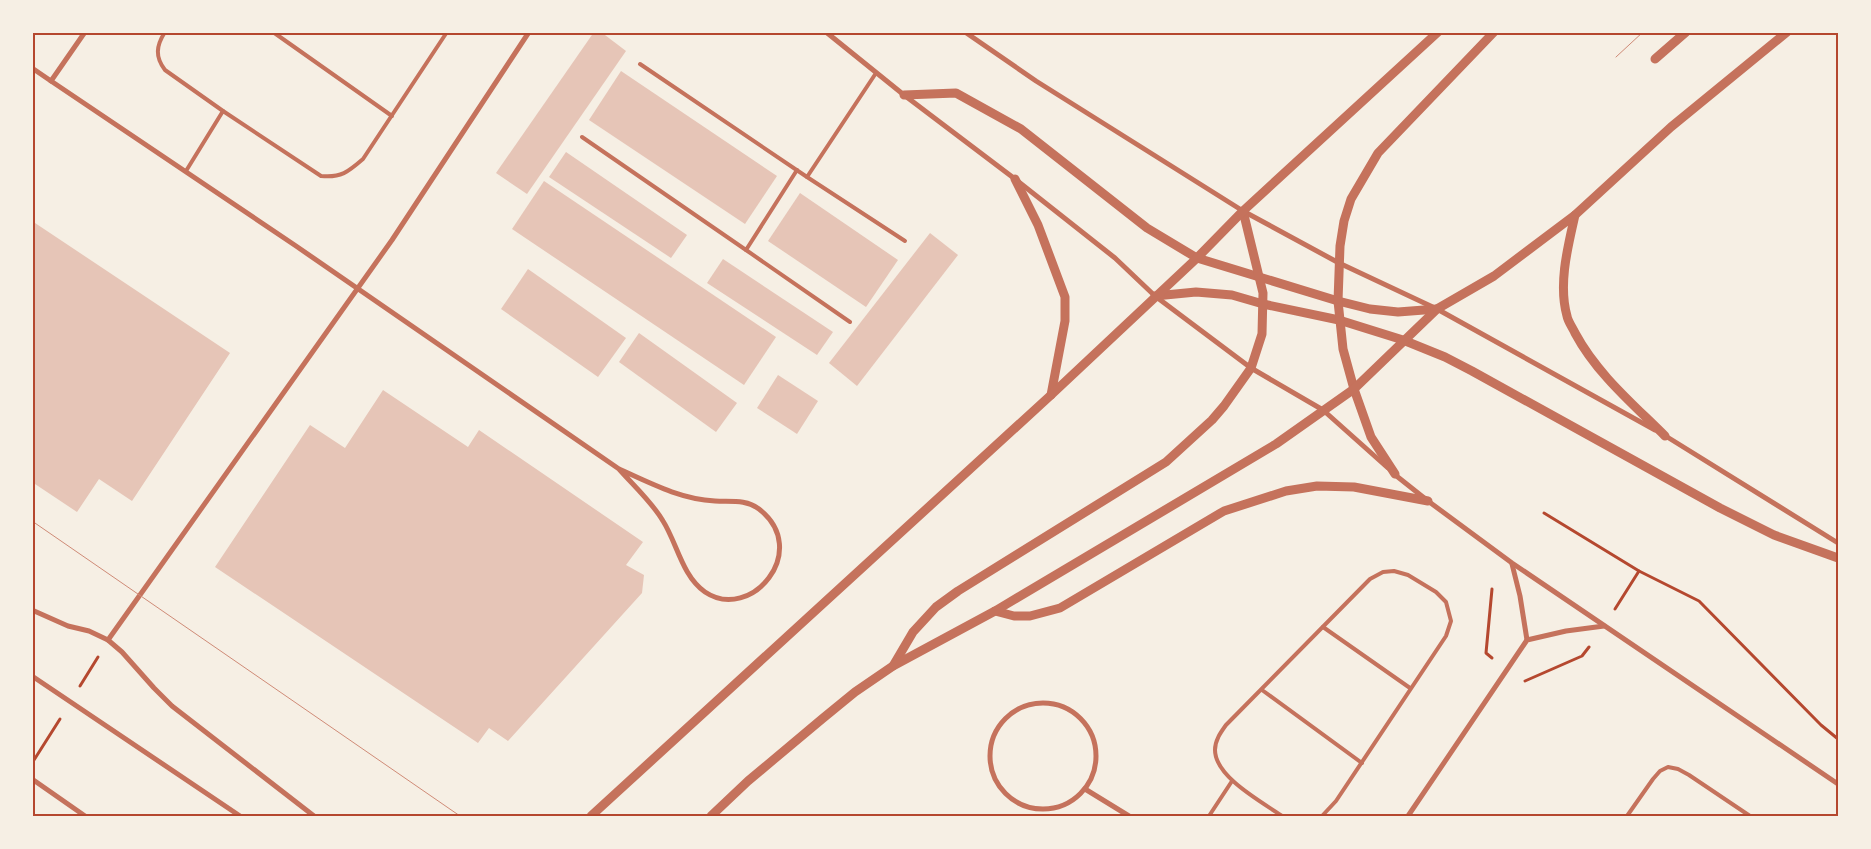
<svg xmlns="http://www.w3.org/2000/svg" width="1871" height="849" font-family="'Space Grotesk',sans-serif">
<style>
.building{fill:#e6c5b7}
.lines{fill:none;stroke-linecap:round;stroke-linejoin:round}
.path{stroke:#b5482f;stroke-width:3}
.service{stroke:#c5725c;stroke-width:4}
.minor{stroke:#c5725c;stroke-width:5}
.tertiary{stroke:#c5725c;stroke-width:9}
.tram{stroke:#cf8b77;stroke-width:1}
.neatline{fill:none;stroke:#b5482f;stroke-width:2}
</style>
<rect width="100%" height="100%" fill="#f6efe4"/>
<g class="building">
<polygon points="594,32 601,32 626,51 527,194 496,173"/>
<polygon points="621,71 777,176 745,224 589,120"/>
<polygon points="566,152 687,235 671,258 549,177"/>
<polygon points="544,181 776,337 744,385 512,229"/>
<polygon points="800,193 898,260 866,307 768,241"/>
<polygon points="32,221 230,353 132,501 99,479 77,512 32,482"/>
<polygon points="930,233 958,255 857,386 829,363"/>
<polygon points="723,259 833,332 817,355 707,283"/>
<polygon points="528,269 626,338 598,377 501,309"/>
<polygon points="639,333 737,403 716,432 619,362"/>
<polygon points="778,375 818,401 797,434 757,408"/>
<polygon points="383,390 468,447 479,430 643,542 626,565 644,575 642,593 508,741 489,728 478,743 215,567 310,425 345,448"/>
</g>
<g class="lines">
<g class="path">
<polyline points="1544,513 1639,571 1615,609"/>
<polyline points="1639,571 1699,601 1821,725 1838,739"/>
<polyline points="1492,658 1486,653 1492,589"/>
<polyline points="1525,681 1582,656 1589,647"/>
<polyline points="80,686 98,657"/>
<polyline points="34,760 60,719"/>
</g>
<g class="service">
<path d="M165,32c-9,14 -10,25 0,38l58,41"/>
<polyline points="273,32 392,116"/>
<polyline points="640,64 807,177 876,73"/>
<polyline points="582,137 746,250 797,170"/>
<path d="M186,171l37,-60 98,65c20,2 27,-4 42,-17l84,-127"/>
<polyline points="807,177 905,241"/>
<polyline points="746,250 850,322"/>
<polyline points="1323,627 1410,688"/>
<polyline points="1262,690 1362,763"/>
<polyline points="1209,816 1232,781"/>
<path d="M1282,816c-20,-14 -67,-39 -67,-66 0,-10 6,-18 11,-25l144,-146 13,-7 11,-1 14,4 28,17 10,10 5,19 -5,15 -110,165 -14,15"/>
<polyline points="1627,816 1653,779 1660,771 1668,767 1678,769 1689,775 1750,816"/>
</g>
<g class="minor">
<path d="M85,32l-34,49 245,165 323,223c31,14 61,30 96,32 15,1 31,-2 44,8 53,41 -8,114 -54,83 -23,-16 -28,-49 -42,-71 -11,-19 -30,-36 -44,-52"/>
<polyline points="826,32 904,95 1015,179 1115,258 1155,296 1251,368 1323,410 1388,468"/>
<polyline points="965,32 1036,81 1243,211 1339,263 1437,309 1655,430"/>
<polyline points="32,68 51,81"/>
<polyline points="1664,435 1838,543"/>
<polyline points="1394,474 1428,501 1512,563 1838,784"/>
<polyline points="1512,564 1520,596 1527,640"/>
<polyline points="32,610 68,626 89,631 108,640 122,652 154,688 172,706 314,816"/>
<polyline points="108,640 392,240 529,32"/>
<polyline points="32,676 240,816"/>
<circle cx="1043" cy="756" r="53"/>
<polyline points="32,779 85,816"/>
<polyline points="1085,789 1129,816"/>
<polyline points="1408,816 1527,640 1566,631 1604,626"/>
</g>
<g class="tertiary">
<polyline points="1655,59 1686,32"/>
<polyline points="904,95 956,93 1021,129 1147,228 1197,258 1338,301 1370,309 1398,312 1437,309"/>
<polyline points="1015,179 1038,225 1065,297 1065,321 1051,395"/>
<path d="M1575,215c-7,31 -17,69 -8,101 1,6 6,12 8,17 22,41 58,71 90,103"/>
<polyline points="1155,296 1196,292 1232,295 1263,304 1339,320 1403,340 1445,357 1472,371 1720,508 1774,535 1838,558"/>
<polyline points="1395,474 1371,437 1354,389 1343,349 1338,301 1340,246 1344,221 1351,199 1378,153 1494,32"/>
<polyline points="995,611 1014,616 1030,616 1060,608 1224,511 1286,491 1317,486 1354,487 1428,501"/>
<polyline points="893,666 913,632 936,607 958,591 1166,462 1212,420 1224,406 1251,368 1262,334 1263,293 1243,211"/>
<polyline points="591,816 1051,395 1197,258 1243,211 1438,32"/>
<polyline points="711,816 748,781 822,719 855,692 893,666 995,611 1276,444 1354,389 1437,309 1494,276 1575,215 1671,127 1787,32"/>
</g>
<g class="tram">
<polyline points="1616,57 1643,32"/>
<polyline points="32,521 460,816"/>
</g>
</g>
<rect width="1871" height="849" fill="none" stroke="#f6efe4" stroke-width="68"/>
<rect x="34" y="34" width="1803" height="781" class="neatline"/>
</svg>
